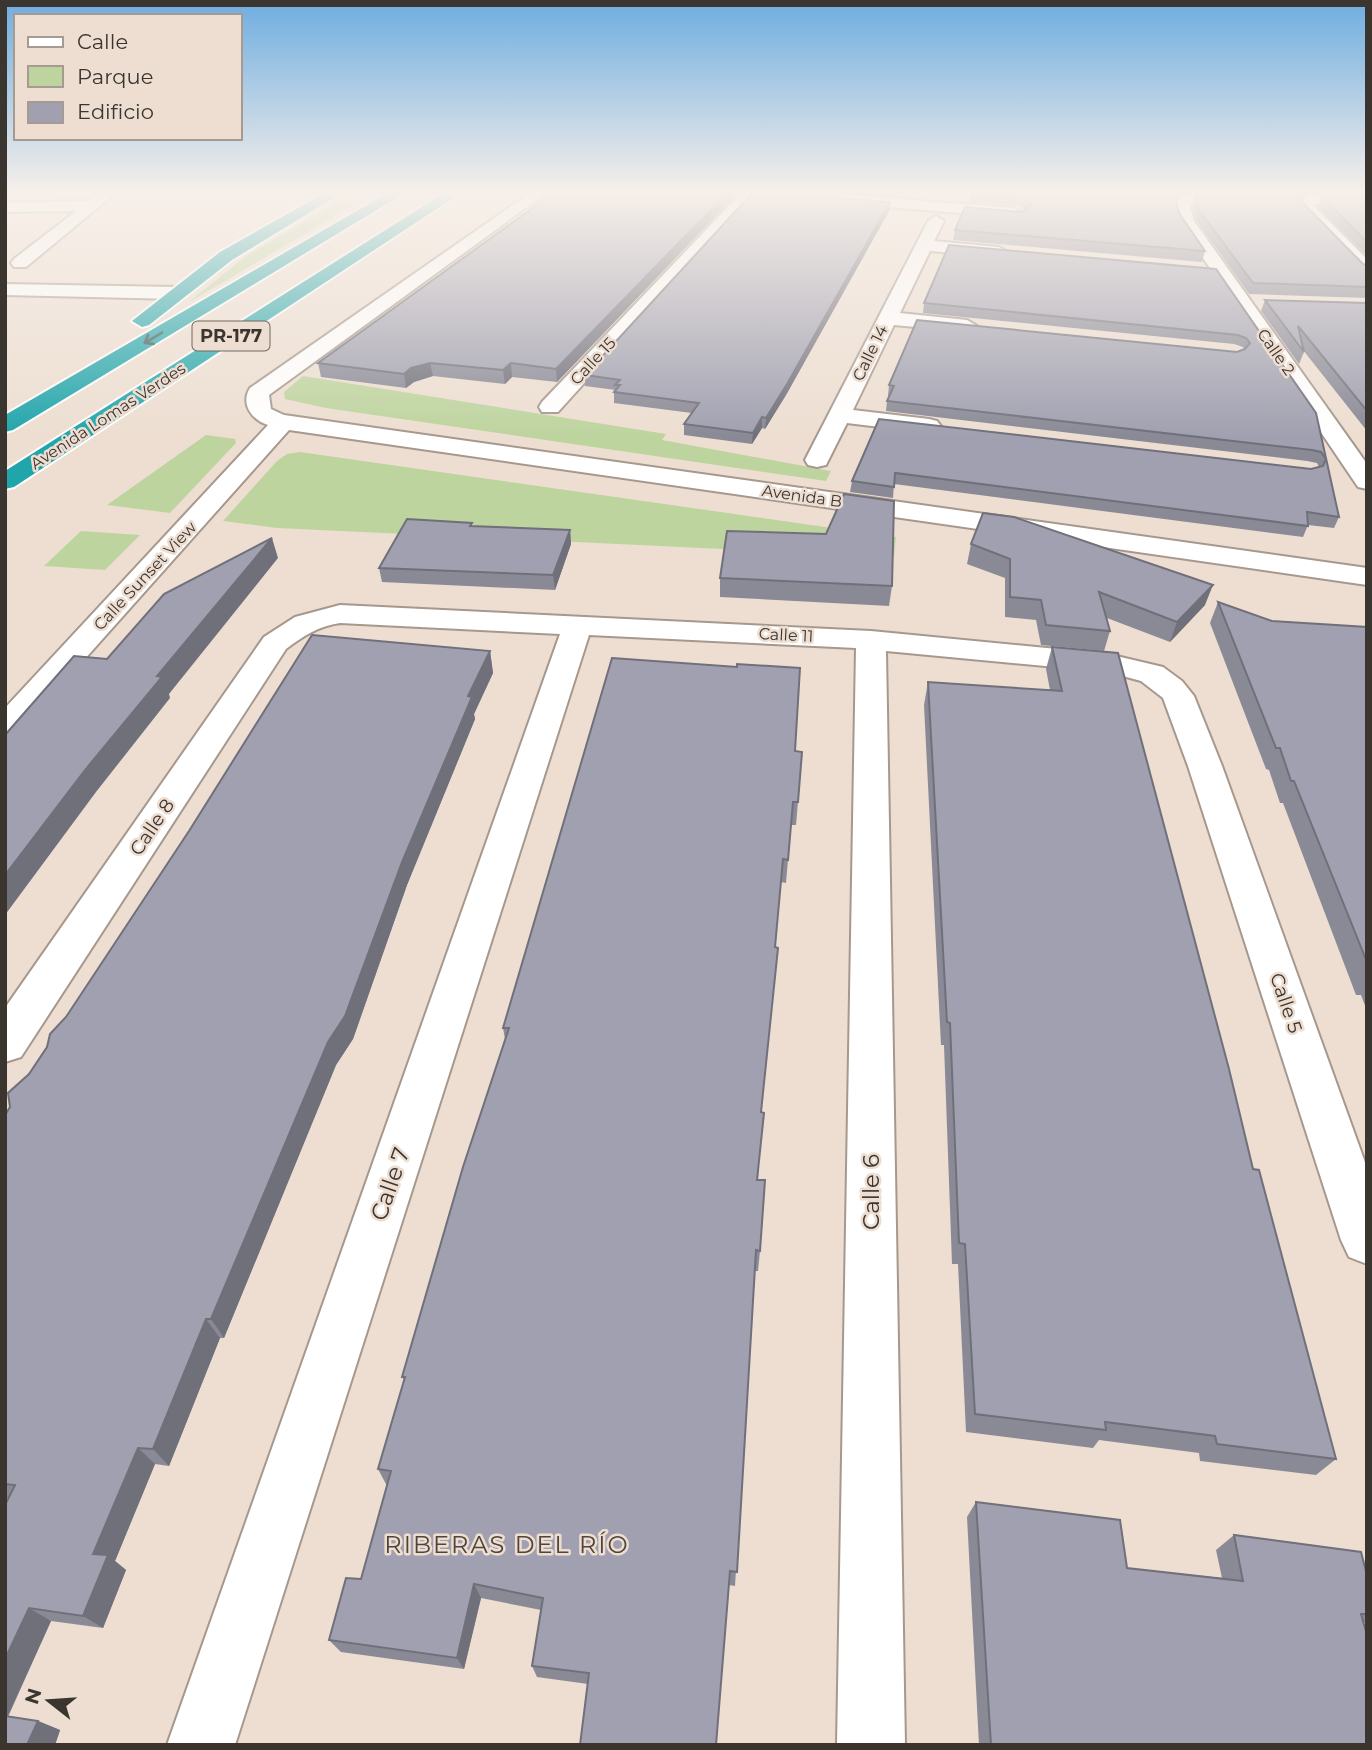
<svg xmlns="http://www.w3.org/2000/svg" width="1372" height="1750" font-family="Montserrat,sans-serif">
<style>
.green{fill:#bed49f}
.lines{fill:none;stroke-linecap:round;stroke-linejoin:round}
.minor-casing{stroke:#a6988d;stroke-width:4}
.highway-casing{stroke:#fff;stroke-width:4}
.minor{fill:#fff;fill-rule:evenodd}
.highway{fill:#20a5ab;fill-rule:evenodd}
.wall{fill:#8a8a97}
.shaded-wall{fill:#70707b}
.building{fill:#a0a0b0;stroke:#70707b;stroke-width:2}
.oneway{stroke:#335755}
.labels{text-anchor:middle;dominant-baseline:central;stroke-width:5;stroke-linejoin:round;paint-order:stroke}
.far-street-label{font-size:16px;fill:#3b3530;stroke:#edded1}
.shield{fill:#edded1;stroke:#706860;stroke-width:2}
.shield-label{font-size:18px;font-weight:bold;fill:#3b3530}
.street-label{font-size:19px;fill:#3b3530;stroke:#edded1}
.near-street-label{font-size:23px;fill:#3b3530;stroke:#edded1}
.near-neighbourhood-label{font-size:24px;letter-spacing:2px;fill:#50443a;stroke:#edded1}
</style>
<rect width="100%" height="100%" fill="#edded1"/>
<g class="green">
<polygon points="357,191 378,191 189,302 246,256"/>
<polygon points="303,376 666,434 662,440 831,471 826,481 326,408 285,399 284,392"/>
<polygon points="206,435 235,439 236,443 170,513 107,505"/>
<polygon points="300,452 896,537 894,557 277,528 223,521 277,461 287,454"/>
<polygon points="81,531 140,535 105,570 44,566"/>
</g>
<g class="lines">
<defs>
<g id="minor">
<polygon points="102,191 118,191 26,267 14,267 11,263 14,259 76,211 5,212 5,202 88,201"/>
<path d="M533,191h16l-280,204 2,14 13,6 1083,153v17l-1078,-155 -272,305 -12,3v-30l263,-283c-16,-5 -28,-21 -18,-37z"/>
<polygon points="743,191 757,192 558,412 542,412 539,407 542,402"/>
<polygon points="1192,191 1209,191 1190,205 1194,221 1367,464 1367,489 1358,487 1178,221 1174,203"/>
<polygon points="837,194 1014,208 1022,213 1014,218 832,202 829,199"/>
<polygon points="1312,194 1367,195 1367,205 1316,204 1314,206 1367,259 1367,274 1361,273 1297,206 1307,196"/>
<polygon points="936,216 944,221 934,241 999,247 1008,252 999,257 930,251 900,313 967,320 977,326 967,332 894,325 853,410 929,419 937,421 941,426 937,431 929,433 847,423 826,465 817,467 808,465 805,460 928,221"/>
<polygon points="5,284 177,287 186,293 177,299 5,295"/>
<path d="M340,605l531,26 237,23 55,13 19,14 12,15 28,70 145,402v96l-18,-7 -8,-17 -153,-474 -25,-68 -22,-17 -33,-9 -222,-21 19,1094h-68l19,-1097 -267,-13 -354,1110h-68l393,-1111 -220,-11c-21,3 -37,13 -54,26l-265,408 -16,5v-54l259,-371 31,-20z"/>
</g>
<g id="highway">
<polygon points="328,191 345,191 232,260 149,325 142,327 132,321 220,252"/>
<polygon points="391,191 408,191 13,430 5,432 5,415"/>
<polygon points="447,191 464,191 14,487 5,489 5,471"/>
</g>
</defs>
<use href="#minor" class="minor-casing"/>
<use href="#highway" class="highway-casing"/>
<use href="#minor" class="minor"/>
<use href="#highway" class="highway"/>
</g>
<g class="wall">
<polygon points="817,191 900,191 896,197"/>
<polygon points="972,191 1188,191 1176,199 1179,213 1205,251 1202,262 953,240 955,230 1022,212 1025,210 1020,206 969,202"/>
<polygon points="1204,191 1367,191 1367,193 1312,191 1300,200 1363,264 1367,265 1367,298 1249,294 1196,220 1193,206 1196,196"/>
<polygon points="1322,197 1367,198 1367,256 1318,207"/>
<polygon points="733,198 557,382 512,377 505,384 433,376 414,382 406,388 321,377 318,363"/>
<polygon points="889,211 786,395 765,429 762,428 752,444 684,435 684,424 692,413 614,403 614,392 616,390 585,386 585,375"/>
<polygon points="1216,269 1316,413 1339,517 1334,528 1308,525 1303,537 894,484 893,498 850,492 852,481 879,419 1311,469 1319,467 1317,463 1307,461 886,411 887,401 889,396 888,396 889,385 1237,352 1244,350 1243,347 1234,344 923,313 924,303"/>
<polygon points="1265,300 1367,303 1367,431 1303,350 1304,352 1299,364 1261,311"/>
<polygon points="472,523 472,526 570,530 571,544 555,590 382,582 379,568"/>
<polygon points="826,534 892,586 889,606 720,597 720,578"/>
<polygon points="971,544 1205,605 1170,642 1107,618 1110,631 1104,651 1041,645 1036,620 1005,617 1005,578 967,564"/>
<polygon points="1218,602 1272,621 1367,627 1367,1011 1361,995 1356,995 1283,803 1280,803 1269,770 1266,769 1210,623"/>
<polygon points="1052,647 1253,1169 1336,1459 1316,1475 1200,1461 1199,1453 1099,1440 1093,1448 966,1432 958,1264 952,1264 944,1045 941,1045 924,705 928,682 1050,690 1046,669"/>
<polygon points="490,651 493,673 474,714 475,719 407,885 353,1039 336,1065 224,1338 220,1338 169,1466 155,1464 115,1561 126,1570 103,1628 51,1621 8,1717 38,1721 60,1730 55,1745 5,1745 9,1498 5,1498 5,1115 29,1074 66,1017"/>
<polygon points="795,751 798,802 796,825 791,825 786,883 781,882 761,1112 758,1180 760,1251 758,1271 755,1271 735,1586 729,1585 588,1684 537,1677 532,1666 541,1610 481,1598 464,1669 341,1652 329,1640 361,1579 387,1486 378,1469 404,1380 402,1377 505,1039 503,1028"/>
<polygon points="976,1502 1127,1568 1222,1578 1216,1550 1234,1535 1367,1575 1367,1621 1364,1623 1367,1745 979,1745 967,1517"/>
</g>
<g class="shaded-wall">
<polygon points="729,191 733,191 733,198 557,382 556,369"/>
<polygon points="1177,191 1188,191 1172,202 1174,192"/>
<polygon points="1304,191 1312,191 1295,204 1298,195"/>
<polygon points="890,202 889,211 786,395 765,429 766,418"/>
<polygon points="430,363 433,376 414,382 406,388 404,374 411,368"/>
<polygon points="511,363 512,377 505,384 503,370"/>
<polygon points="762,417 762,428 752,444 753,433"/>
<polygon points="570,530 571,544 555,590 553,575"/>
<polygon points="272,538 278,558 169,694 170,698 96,792 5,915 5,875 157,676"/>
<polygon points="1213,585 1205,605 1170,642 1177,622"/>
<polygon points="490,651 493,673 474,714 475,719 407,885 353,1039 336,1065 224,1338 211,1319 402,862 468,696"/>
<polygon points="206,1319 220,1338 169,1466 153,1449"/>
<polygon points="138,1448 155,1464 115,1561 126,1570 103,1628 83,1616 93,1554"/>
<polygon points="474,1584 481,1598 464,1669 457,1658"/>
<polygon points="29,1608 51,1621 5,1722 5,1659"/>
<polygon points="38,1721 60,1730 55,1745 27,1745"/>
</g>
<g class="building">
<polygon points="556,191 729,191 556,369 511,363 503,370 430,363 411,368 404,374 318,363"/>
<polygon points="754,191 890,202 787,384 766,418 762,417 753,433 684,424 699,403 614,392 620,385 615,385 620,380 585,375"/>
<polygon points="972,191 1177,191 1174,192 1179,213 1205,251 955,230 965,207 1022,212 1032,205 1022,197 971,193"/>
<polygon points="1204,191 1304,191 1298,195 1298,198 1363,264 1367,265 1367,287 1253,283 1199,210 1196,196"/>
<polygon points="1322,197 1367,198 1367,242"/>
<polygon points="949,245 1216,269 1316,413 1339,517 1307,512 1308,526 895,473 894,487 852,481 879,419 1311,469 1323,466 1326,459 1321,452 1312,450 887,401 894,386 889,385 917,320 1237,352 1245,349 1250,343 1246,338 1238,335 924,303"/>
<polygon points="1265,300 1367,303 1367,411 1298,326 1304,352"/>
<polygon points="844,494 894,501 892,586 720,578 727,531 826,534"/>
<polygon points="983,513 1014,517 1213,585 1177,622 1099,592 1110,631 1046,625 1041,600 1010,597 1010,559 971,544"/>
<polygon points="407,519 472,523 470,526 570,530 553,575 379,568"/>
<polygon points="272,538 157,676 162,677 85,770 5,875 5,735 74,656 107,659 164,594"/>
<polygon points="1218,602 1272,621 1367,627 1367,962 1294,781 1291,781 1280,748 1276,748"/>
<polygon points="312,635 490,651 468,696 472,697 402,862 345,1016 328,1042 211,1319 206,1319 153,1449 138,1448 93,1554 108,1555 83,1616 29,1608 5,1659 5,1505 15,1485 5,1484 5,1115 10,1107 8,1093 29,1074 47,1047 50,1034 66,1017 189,831"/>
<polygon points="1052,647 1118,653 1229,1069 1253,1169 1259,1170 1336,1459 1217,1444 1215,1436 1105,1422 1106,1430 975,1414 965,1244 959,1243 950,1023 947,1022 928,682 1062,691"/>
<polygon points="612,658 737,667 737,664 800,668 795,751 802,752 798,802 793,802 788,860 783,859 775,947 778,948 761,1112 764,1113 757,1180 765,1180 760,1251 756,1250 737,1572 730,1571 716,1745 580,1745 589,1673 532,1666 543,1598 474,1584 457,1658 329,1640 346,1578 361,1579 391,1471 378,1469 405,1377 402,1377 463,1167 509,1028 503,1028"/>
<polygon points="976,1502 1120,1520 1127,1568 1243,1581 1234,1535 1361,1552 1367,1575 1367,1614 1361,1614 1367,1635 1367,1745 991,1745"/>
<polygon points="5,1716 38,1721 27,1745 5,1745"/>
</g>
<defs><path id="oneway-shaft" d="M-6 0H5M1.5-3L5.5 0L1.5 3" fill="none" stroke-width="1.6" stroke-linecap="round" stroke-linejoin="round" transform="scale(1.75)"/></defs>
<use class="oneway" href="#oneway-shaft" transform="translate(153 338) rotate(149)"/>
<linearGradient id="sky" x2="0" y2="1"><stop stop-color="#6eade0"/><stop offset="0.44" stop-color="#f7f0ea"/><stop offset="1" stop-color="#f7f0ea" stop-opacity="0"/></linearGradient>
<rect width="1372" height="436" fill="url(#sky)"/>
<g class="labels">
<g class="far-street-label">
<text transform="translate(1276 352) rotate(55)">Calle 2</text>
<text transform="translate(870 353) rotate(-64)">Calle 14</text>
<text transform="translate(593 361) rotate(-47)">Calle 15</text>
<text transform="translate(108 416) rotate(-33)">Avenida Lomas Verdes</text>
<text transform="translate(802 496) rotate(8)">Avenida B</text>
<text transform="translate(145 576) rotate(-47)">Calle Sunset View</text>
<text transform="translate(786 635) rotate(3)">Calle 11</text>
</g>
<rect class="shield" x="192.5" y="321.5" width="77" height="29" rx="5"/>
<g class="shield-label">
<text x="231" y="336">PR-177</text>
</g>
<g class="street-label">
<text transform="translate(152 827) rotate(-56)">Calle 8</text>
<text transform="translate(1286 1003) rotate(71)">Calle 5</text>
</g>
<g class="near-street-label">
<text transform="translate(390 1184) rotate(-71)">Calle 7</text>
<text transform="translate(871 1192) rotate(-90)">Calle 6</text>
</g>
<g class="near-neighbourhood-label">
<text x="507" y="1544">RIBERAS DEL RÍO</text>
</g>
</g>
<rect width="1372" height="1750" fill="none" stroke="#3b3530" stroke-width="14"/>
<rect x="14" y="14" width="228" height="126" fill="#edded1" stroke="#a69a91" stroke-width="2"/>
<rect x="28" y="37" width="35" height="10" fill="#ffffff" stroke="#a69a91" stroke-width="2"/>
<text x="77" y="49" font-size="21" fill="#3b3530">Calle</text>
<rect x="28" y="66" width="35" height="21" fill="#bed49f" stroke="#a69a91" stroke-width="2"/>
<text x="77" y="84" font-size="21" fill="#3b3530">Parque</text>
<rect x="28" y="102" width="35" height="21" fill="#a0a0b0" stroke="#a69a91" stroke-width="2"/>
<text x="77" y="119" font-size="21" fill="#3b3530">Edificio</text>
<g transform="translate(49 1701) rotate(287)" stroke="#edded1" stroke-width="5" paint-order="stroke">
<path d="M0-5L12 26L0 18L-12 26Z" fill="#3b3530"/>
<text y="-10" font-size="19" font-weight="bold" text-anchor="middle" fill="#3b3530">N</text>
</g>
</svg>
